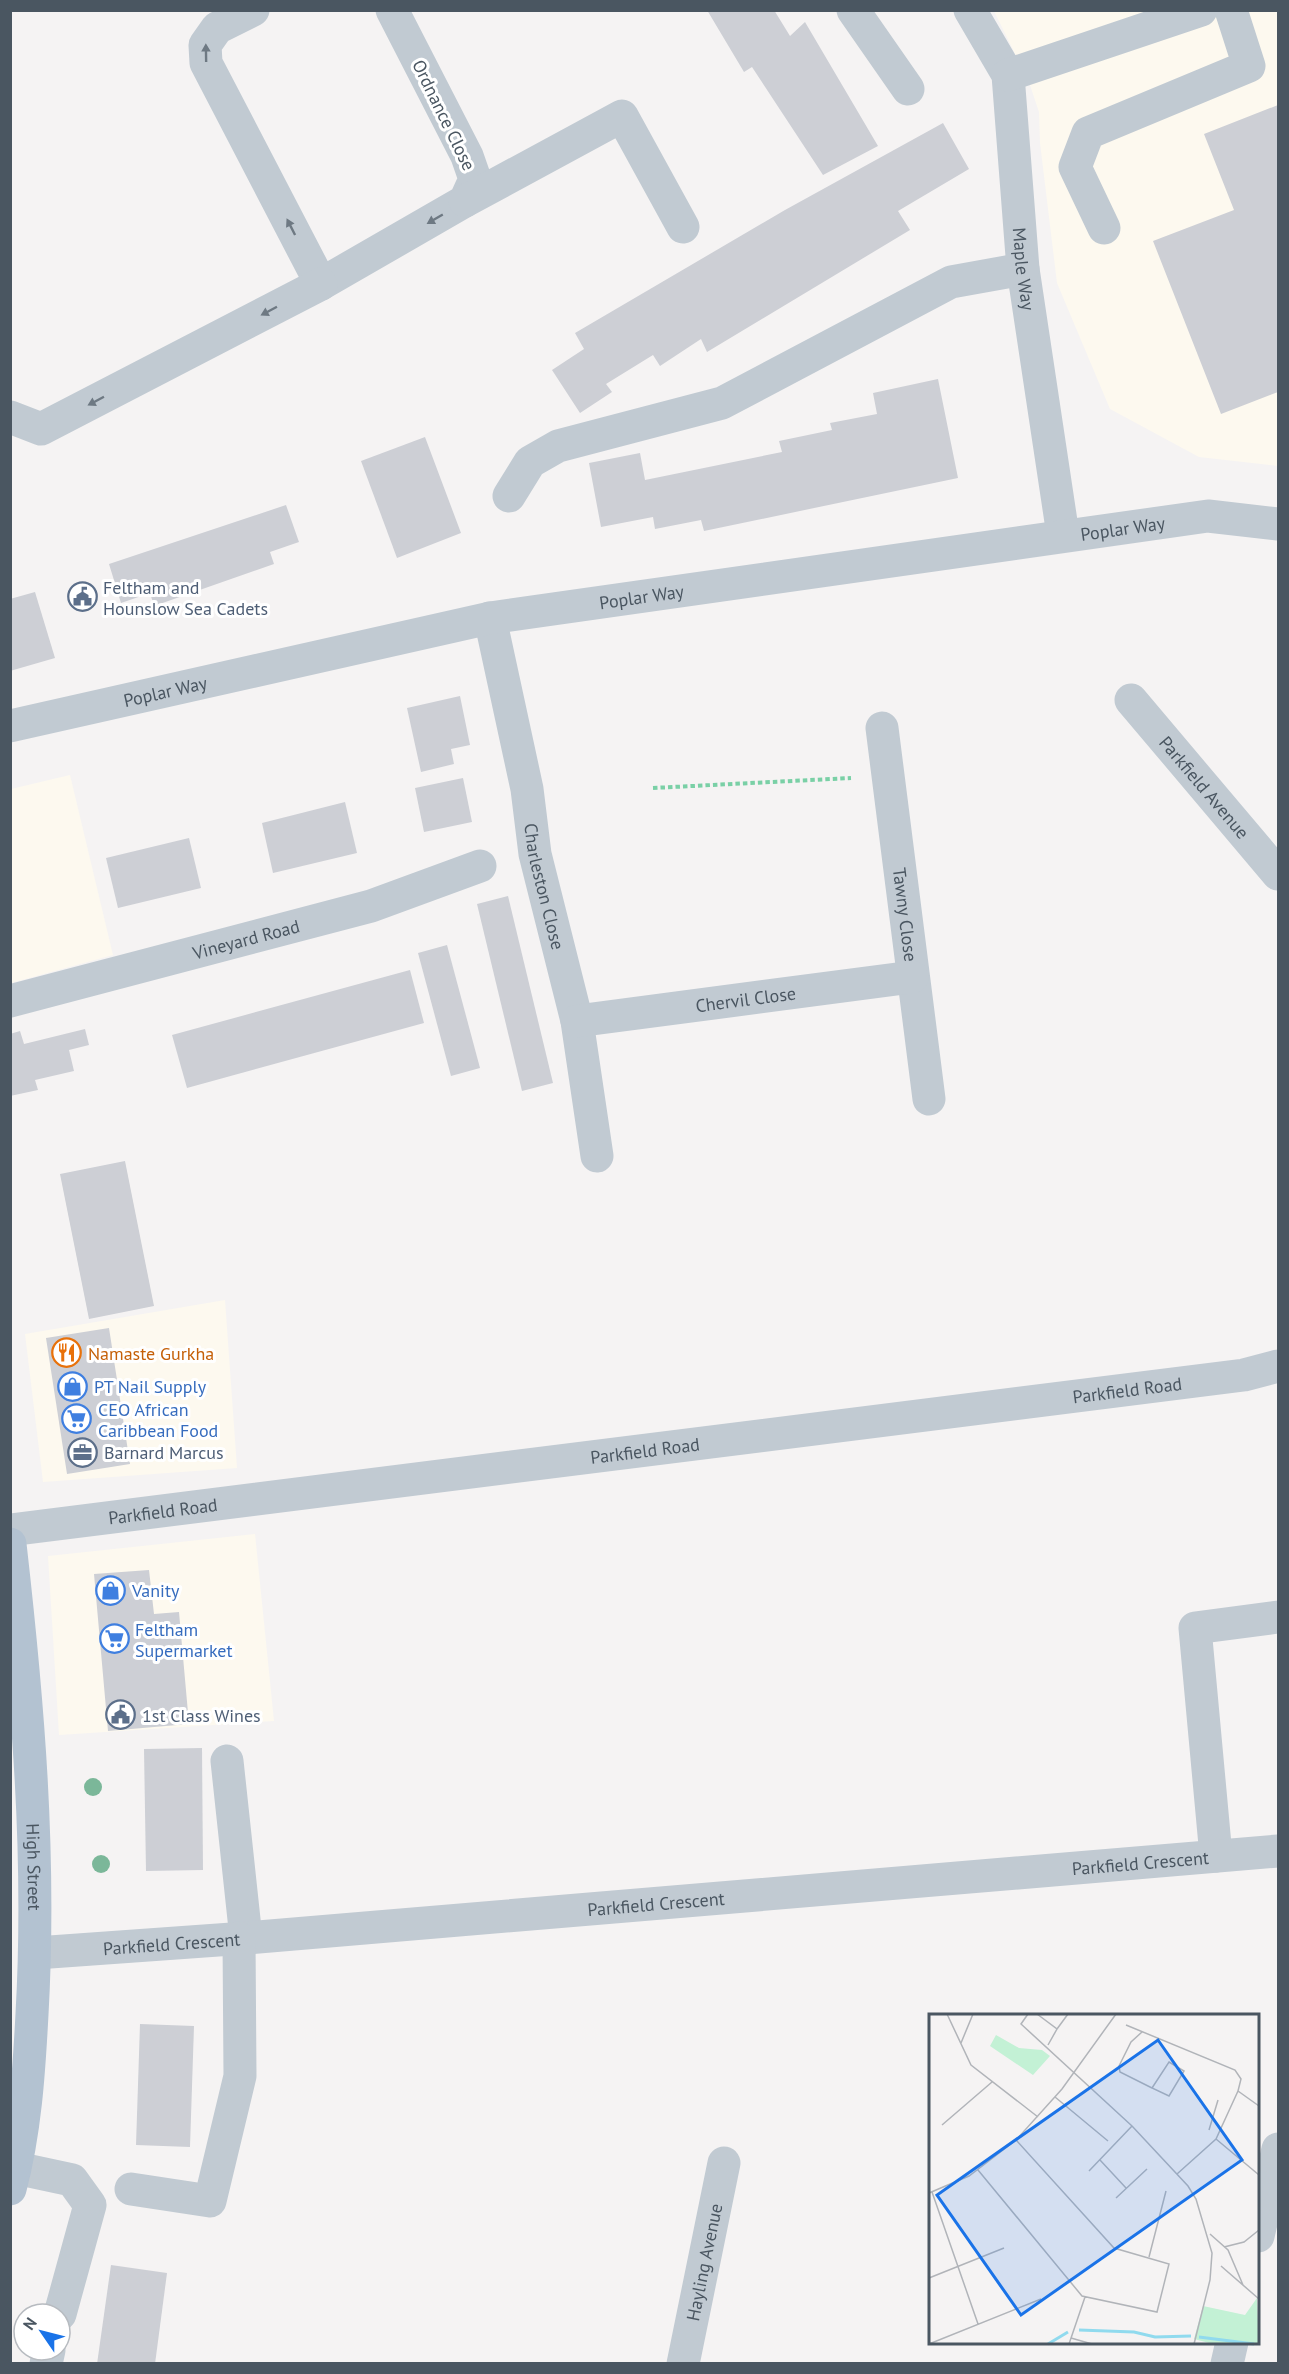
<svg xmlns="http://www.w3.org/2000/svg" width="1289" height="2374" font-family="'PT Sans',sans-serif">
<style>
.commercial{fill:#fdf9ef}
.building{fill:#cdcfd5}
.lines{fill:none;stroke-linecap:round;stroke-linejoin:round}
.path{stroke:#7ad0a6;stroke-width:4;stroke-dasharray:4.5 3;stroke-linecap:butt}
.minor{stroke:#c1cad2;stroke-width:33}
.major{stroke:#b3c2d1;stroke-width:33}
.tree{fill:#7bb799}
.oneway{fill:#6e7983}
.labels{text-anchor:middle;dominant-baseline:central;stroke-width:6;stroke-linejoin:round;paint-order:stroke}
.street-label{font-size:18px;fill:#4a5661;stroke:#fff}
.service-label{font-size:18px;fill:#4e5e75;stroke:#fff;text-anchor:start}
.food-label{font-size:18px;fill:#c56008;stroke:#fff;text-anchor:start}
.shop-label{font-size:18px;fill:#366cbe;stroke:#fff;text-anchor:start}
.inset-river{fill:none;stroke:#90daee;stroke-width:3}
.inset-road{fill:none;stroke:#b1b4b9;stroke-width:1.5}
.view{fill:#1a73e8;fill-opacity:0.15;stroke:#1a73e8;stroke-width:3}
.inset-edge{fill:none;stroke:#4a5661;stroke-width:3}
</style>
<rect width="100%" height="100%" fill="#f5f3f3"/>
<g class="commercial">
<polygon points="994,11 1278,11 1278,466 1199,457 1110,409 1057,283 1040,143 1039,112 1029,82"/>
<polygon points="70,775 113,955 11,983 11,789"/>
<polygon points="225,1300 237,1468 43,1482 25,1334"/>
<polygon points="255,1534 274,1721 59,1735 48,1556"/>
</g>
<g class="building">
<polygon points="707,10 774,10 790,36 805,22 878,146 823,175 752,67 744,72"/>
<polygon points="1278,105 1278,392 1221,414 1153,241 1234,210 1204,134"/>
<polygon points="943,123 969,169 898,211 910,230 707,352 701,339 660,366 653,355 606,384 612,392 580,413 552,370 584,349 575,333 785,210"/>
<polygon points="938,379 958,478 704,531 701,520 655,529 653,517 601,527 589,463 640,453 645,480 782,452 779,441 832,430 830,423 877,414 873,393"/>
<polygon points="425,437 461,533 397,558 361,461"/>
<polygon points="286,505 299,542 270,552 274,564 154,606 150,593 121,603 109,564"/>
<polygon points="35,592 55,658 10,671 10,599"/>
<polygon points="460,696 470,745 451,749 454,764 421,772 407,708"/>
<polygon points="463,778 472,822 424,832 415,788"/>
<polygon points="345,802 357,853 273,873 262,823"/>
<polygon points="189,838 201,888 118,908 106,858"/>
<polygon points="508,896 553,1083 522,1091 477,904"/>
<polygon points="447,945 480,1068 451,1076 418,953"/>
<polygon points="410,970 424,1023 187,1088 172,1035"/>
<polygon points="85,1029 89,1045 69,1050 74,1071 35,1080 38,1090 10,1096 10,1034 20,1031 24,1044"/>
<polygon points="125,1161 154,1306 89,1319 60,1174"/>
<polygon points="109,1328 130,1464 67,1474 46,1338"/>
<polygon points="149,1570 154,1614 179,1612 189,1724 108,1731 94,1574"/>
<polygon points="202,1748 203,1870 146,1871 144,1749"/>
<polygon points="140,2024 194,2026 190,2147 136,2145"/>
<polygon points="111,2265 167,2273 155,2364 97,2364"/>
</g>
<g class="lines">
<polyline class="path" points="653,788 851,778"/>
<g class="minor">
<polyline points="253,10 217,28 205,45 206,63 321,284 465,201 475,179 467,156 392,10"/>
<polyline points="853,10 908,89"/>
<path id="s1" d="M970,10l38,65 15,194 40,266"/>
<polyline points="1008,75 1201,10"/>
<polyline points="465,201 622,116 683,227"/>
<polyline points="1104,228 1075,167 1088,133 1249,66 1231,10"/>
<polyline points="10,417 41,429 321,284"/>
<polyline points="509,496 530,462 558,446 722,403 951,282 1023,269"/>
<path id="s2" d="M490,618l37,171 8,65 42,167 20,135"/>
<path id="s3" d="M1131,700l147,174"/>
<path id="s4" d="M10,726l480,-108 718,-102 70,8"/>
<path id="s5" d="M882,728l47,371"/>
<path id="s6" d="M10,1001l361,-95 109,-40"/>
<path id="s7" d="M577,1021l335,-44"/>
<path id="s8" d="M10,1530l1234,-155 34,-9"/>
<polyline points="227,1761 246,1938"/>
<polyline points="1216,1856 1195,1628 1278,1617"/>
<path id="s9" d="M36,1953l210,-15 1032,-87"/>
<polyline points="16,2168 72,2180 90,2205 60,2314"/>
<polyline points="131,2189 210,2201 240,2076 239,1938"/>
<polyline points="1258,2236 1278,2149"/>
<polyline points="46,2364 49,2350"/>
<path id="s10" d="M683,2364l41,-201"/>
<polyline points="1227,2364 1232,2342"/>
</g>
<path class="major" id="s11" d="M10,1544c18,158 31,311 22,470 -3,58 -7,119 -22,175"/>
</g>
<g class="tree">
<circle cx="93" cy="1787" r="9"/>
<circle cx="101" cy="1864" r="9"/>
</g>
<defs><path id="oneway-solid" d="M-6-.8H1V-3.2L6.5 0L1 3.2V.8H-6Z" transform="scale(1.5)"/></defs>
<g class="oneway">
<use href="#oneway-solid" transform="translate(206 53) rotate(-91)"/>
<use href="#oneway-solid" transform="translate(435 219) rotate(150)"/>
<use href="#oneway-solid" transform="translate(291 227) rotate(-117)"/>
<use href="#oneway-solid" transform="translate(269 311) rotate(152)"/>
<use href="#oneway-solid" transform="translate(96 401) rotate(152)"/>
</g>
<defs>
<symbol id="civic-ring" viewBox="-11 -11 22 22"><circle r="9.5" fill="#fff" stroke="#5c6f8a" stroke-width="1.5"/><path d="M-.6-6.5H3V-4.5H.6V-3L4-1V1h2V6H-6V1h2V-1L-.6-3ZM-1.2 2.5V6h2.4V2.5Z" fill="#5c6f8a"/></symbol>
<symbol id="restaurant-ring" viewBox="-11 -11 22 22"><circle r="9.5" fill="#fff" stroke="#e8710a" stroke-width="1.5"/><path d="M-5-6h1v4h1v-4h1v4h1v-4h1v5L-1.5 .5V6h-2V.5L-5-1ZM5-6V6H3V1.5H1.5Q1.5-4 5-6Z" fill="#e8710a"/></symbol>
<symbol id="shop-ring" viewBox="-11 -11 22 22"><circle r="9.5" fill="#fff" stroke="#3f7fe0" stroke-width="1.5"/><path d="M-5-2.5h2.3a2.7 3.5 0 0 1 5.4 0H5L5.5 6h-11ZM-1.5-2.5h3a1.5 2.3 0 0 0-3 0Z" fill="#3f7fe0"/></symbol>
<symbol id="supermarket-ring" viewBox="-11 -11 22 22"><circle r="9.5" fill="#fff" stroke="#3f7fe0" stroke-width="1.5"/><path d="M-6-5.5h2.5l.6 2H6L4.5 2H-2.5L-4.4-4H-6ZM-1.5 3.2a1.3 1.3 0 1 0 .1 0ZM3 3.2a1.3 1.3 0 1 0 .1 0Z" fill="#3f7fe0"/></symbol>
<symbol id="office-ring" viewBox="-11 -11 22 22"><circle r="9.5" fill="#fff" stroke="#5c6f8a" stroke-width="1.5"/><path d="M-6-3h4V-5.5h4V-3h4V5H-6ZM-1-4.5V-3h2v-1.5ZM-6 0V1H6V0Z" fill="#5c6f8a"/></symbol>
</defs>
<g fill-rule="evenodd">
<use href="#civic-ring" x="66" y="580" width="33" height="33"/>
<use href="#restaurant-ring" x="50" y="1336" width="33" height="33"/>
<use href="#shop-ring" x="56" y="1370" width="33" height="33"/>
<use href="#supermarket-ring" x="60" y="1402" width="33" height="33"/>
<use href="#office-ring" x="66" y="1436" width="33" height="33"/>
<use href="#shop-ring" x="94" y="1574" width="33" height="33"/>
<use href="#supermarket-ring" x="98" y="1622" width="33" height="33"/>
<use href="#civic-ring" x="104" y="1698" width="33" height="33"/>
</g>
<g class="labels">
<g class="street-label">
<text transform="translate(444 115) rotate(64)">Ordnance Close</text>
<text stroke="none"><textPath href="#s1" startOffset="270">Maple Way</textPath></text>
<text stroke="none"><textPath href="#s4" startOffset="1131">Poplar Way</textPath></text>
<text stroke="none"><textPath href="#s4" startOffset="645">Poplar Way</textPath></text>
<text stroke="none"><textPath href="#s4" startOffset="159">Poplar Way</textPath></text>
<text stroke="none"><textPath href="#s3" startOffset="114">Parkfield Avenue</textPath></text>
<text stroke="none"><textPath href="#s2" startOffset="274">Charleston Close</textPath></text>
<text stroke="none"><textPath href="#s5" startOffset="188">Tawny Close</textPath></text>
<text stroke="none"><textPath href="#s6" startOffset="244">Vineyard Road</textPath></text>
<text stroke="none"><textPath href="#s7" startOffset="170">Chervil Close</textPath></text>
<text stroke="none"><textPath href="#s8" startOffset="1126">Parkfield Road</textPath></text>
<text stroke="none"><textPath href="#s8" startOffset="640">Parkfield Road</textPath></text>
<text stroke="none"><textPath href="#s8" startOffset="154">Parkfield Road</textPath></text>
<text stroke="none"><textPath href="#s9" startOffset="1108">Parkfield Crescent</textPath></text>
<text stroke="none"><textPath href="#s11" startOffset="324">High Street</textPath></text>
<text stroke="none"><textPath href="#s9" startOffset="622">Parkfield Crescent</textPath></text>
<text stroke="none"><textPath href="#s9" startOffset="136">Parkfield Crescent</textPath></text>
<text stroke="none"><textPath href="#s10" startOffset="104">Hayling Avenue</textPath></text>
</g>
<g class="service-label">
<text x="103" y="587">Feltham and<tspan x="103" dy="21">Hounslow Sea Cadets</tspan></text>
<text x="104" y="1452">Barnard Marcus</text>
<text x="142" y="1715">1st Class Wines</text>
</g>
<g class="food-label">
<text x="88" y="1353">Namaste Gurkha</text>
</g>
<g class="shop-label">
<text x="94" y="1386">PT Nail Supply</text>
<text x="98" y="1409">CEO African<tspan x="98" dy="21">Caribbean Food</tspan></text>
<text x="132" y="1590">Vanity</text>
<text x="135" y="1629">Feltham<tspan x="135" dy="21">Supermarket</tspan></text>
</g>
</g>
<g transform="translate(929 2014)">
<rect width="330" height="330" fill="#f5f3f3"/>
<path d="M67,21l23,13 23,2 8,6 -17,19 -43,-29zM328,284l2,46h-46l-19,-5 9,-33 42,9z" fill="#c3f1d5"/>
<path class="inset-river" d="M150,316l55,2 21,5 36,-1M270,323l55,7M119,330l20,-12"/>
<path class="inset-road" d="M18,0l24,51 67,52M99,0l-7,10 111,102 56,60 8,13 16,54 -2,27 -16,64M108,0l20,15 -9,16M197,11l109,45 6,9 -3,12 21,15M128,15l11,-15M213,18l-11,10 -12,24 1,6 32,16M32,29l12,-29M240,48l15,9 -15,25 -17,-8zM126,83l53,44M13,111l50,-43M280,116l9,-30M287,125l43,36M171,146l26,28M49,156l104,126 75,16 12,-48 -55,-16 -98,-108M160,157l43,-45M248,160l39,-35 22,-48M3,178l46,132M0,179l40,-17 47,-36 46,-51 54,-75M187,184l31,-29M281,220l18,16 15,35M295,233l20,-5 15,-12M220,243l17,-66M292,252l38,33M0,264l75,-30M142,324l21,6M0,330l112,-45M140,330l16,-47"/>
<path class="view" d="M229,26l84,120 -221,155 -84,-120z"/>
<rect width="330" height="330" class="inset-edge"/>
</g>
<rect width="1289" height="2374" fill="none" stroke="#4a5661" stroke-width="24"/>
<g transform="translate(42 2332) rotate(305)"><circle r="28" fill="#ffffff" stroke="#b7bbc0" stroke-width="1.5"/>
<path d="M0-4.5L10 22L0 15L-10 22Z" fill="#1a73e8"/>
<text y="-9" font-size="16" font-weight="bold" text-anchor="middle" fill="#4a5661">N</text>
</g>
</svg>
